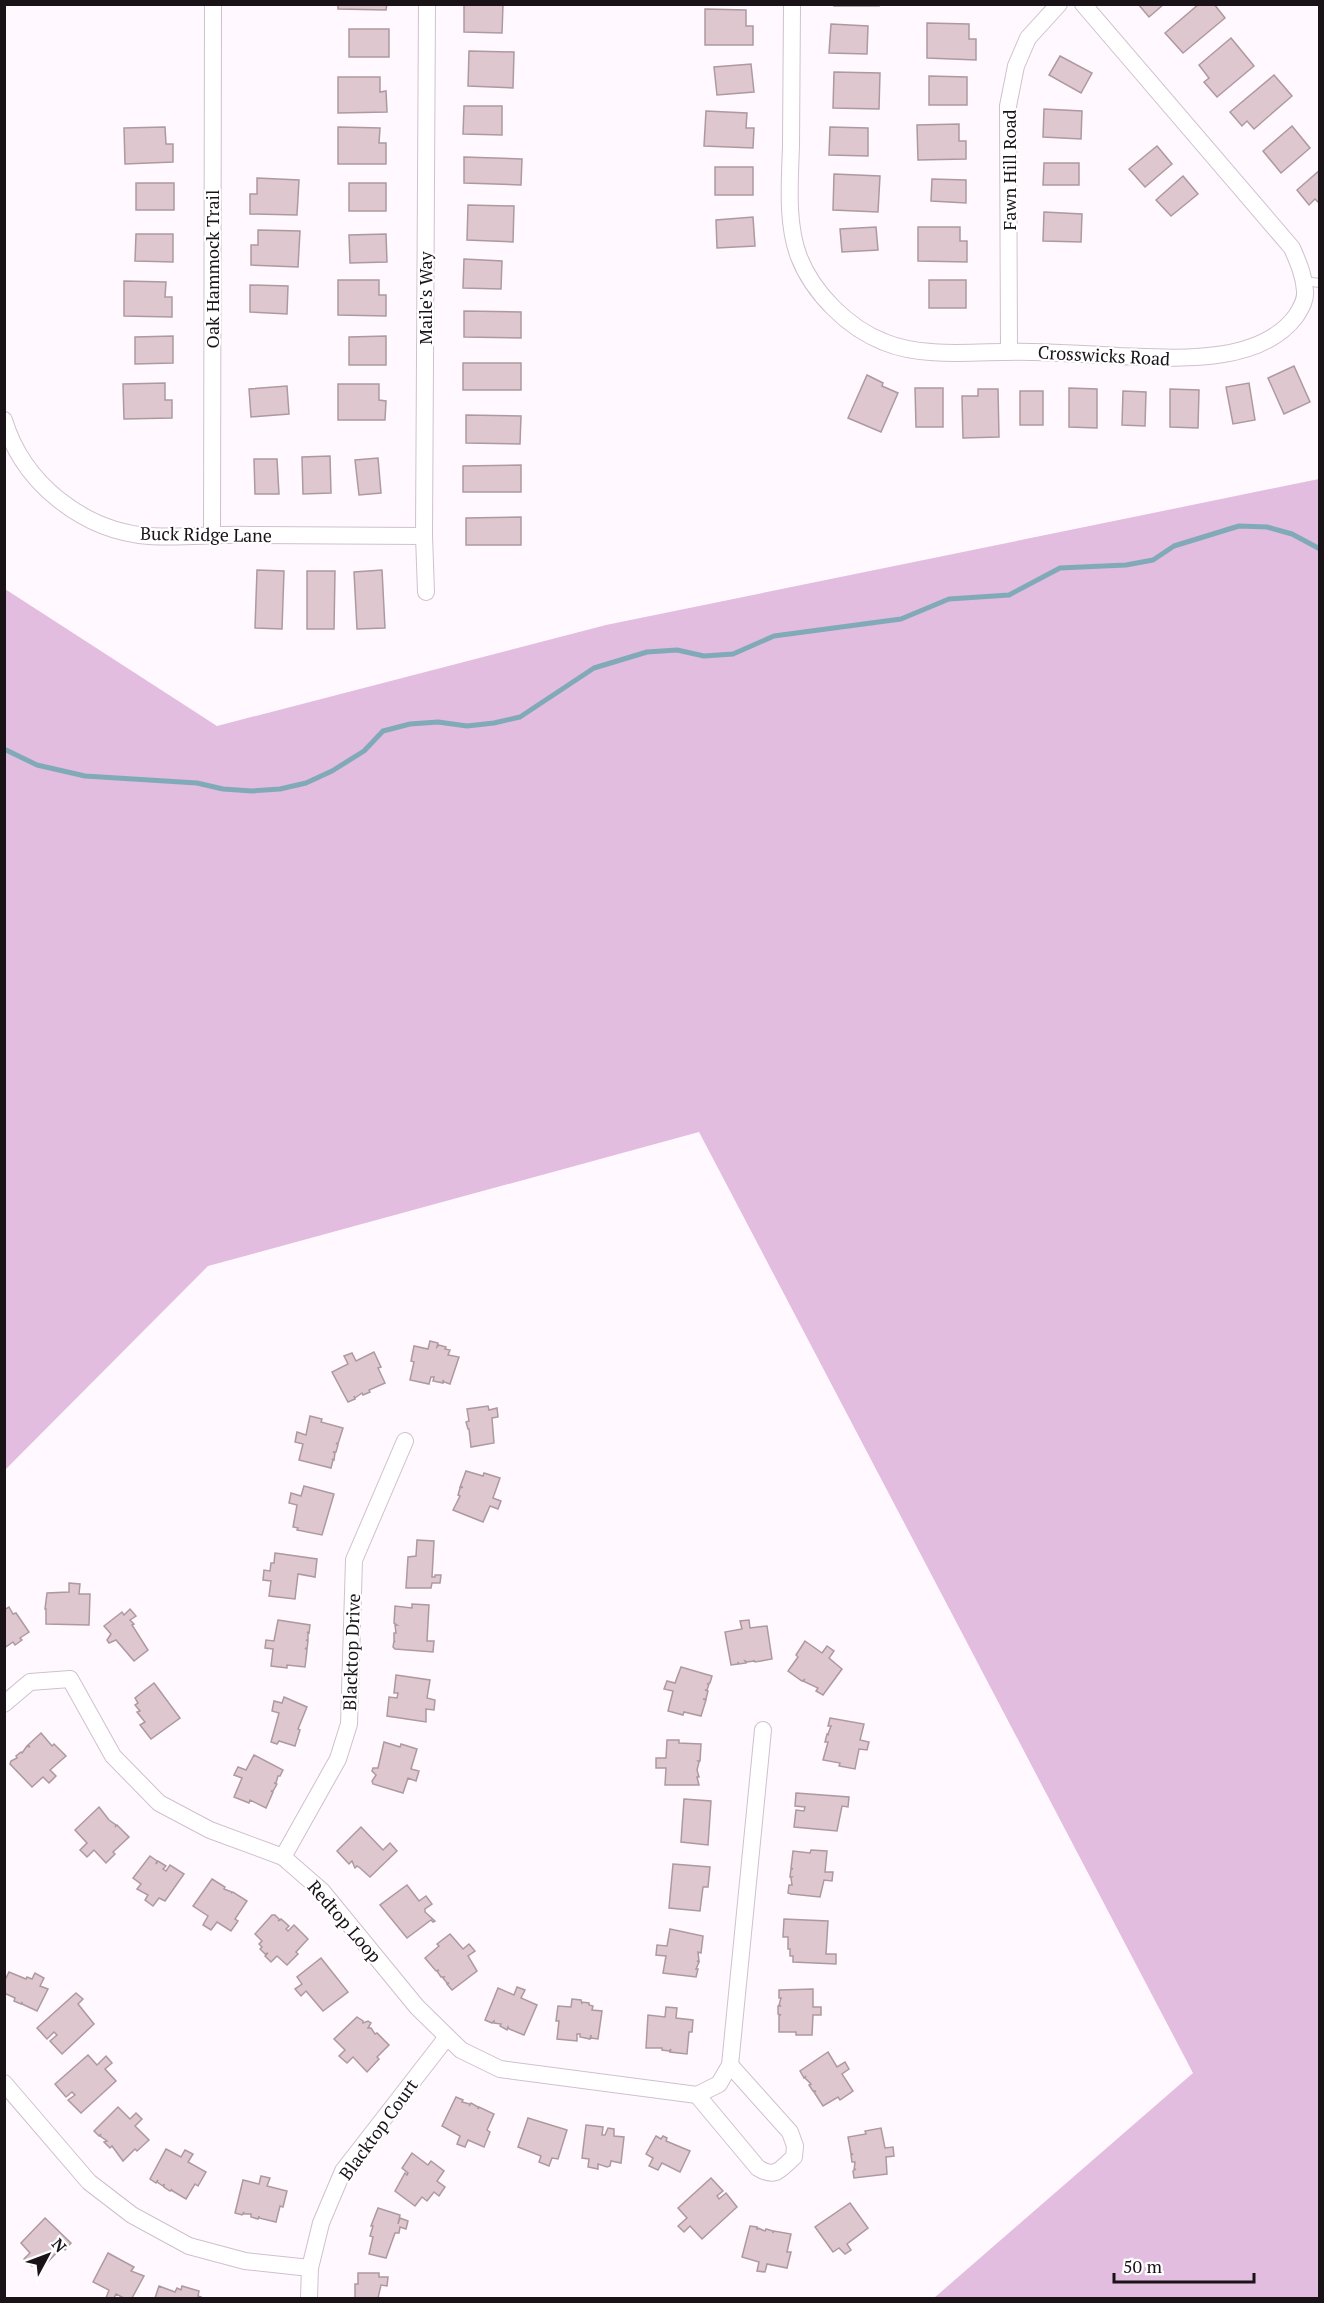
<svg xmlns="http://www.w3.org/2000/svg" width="1324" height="2303" font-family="'PT Serif',serif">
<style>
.green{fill:#e2bddf}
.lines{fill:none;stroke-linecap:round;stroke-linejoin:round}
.stream{stroke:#81aab8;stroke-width:5}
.building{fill:#dec7ce;stroke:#ae999f;stroke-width:1.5}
.service-casing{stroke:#d0c0ce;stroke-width:10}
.minor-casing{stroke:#d0c0ce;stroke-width:18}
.service{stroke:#fff;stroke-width:8}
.minor{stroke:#fff;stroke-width:16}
.labels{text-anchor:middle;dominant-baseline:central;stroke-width:4.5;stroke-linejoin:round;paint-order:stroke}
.street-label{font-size:18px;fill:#191318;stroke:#fff}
</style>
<rect width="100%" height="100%" fill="#fff8fe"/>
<polygon class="green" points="1319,479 1319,2298 934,2298 1193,2073 699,1132 208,1266 5,1470 5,589 217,726 606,625"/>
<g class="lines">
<polyline class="stream" points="4,749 37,765 85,776 197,783 223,789 252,791 280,789 306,783 332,771 364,751 383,731 410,724 438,722 467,726 494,723 520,717 594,668 647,652 677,650 704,656 733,654 774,636 901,619 949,599 1009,595 1060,568 1126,565 1153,560 1174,546 1239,526 1267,527 1292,534 1320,549"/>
</g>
<g class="building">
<polygon points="338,4 387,4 386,10 338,9"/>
<polygon points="464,4 503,5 502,33 464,32"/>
<rect x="834" y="4" width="45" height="2"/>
<polygon points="1138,4 1164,4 1149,17"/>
<polygon points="1199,4 1214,4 1225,18 1183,53 1165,33"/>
<polygon points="705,9 746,10 746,26 753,26 753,45 705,45"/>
<polygon points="927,23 969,24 969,39 976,39 976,60 927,58"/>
<polygon points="831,24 868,26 867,54 829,53"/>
<rect x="349" y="29" width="40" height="28"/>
<polygon points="1231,38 1254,66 1217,97 1204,82 1209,78 1199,65"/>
<polygon points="469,51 514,52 513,88 468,86"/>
<polygon points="1060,56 1092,73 1081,93 1049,75"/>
<polygon points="751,64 754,92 717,95 714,67"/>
<polygon points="834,72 880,73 879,109 833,108"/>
<polygon points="1274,75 1292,96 1254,129 1247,121 1242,126 1230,112"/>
<polygon points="929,76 967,77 967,105 929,105"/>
<polygon points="338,77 380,77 380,92 386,91 387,112 338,113"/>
<polygon points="464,106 502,106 502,135 463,134"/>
<polygon points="1044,109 1082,111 1081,139 1043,137"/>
<polygon points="706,111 747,113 746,128 754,128 753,148 704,146"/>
<polygon points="959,124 959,141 966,141 966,159 918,160 917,125"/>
<polygon points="1292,126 1310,148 1281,173 1263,151"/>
<polygon points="165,127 166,144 173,144 173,162 125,164 124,128"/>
<polygon points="338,127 380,128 379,143 386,143 386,164 338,164"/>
<polygon points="830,127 868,128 868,156 829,155"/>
<polygon points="1157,146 1172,164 1145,187 1129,169"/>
<polygon points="464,157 522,159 521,185 464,183"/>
<polygon points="1044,163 1079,163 1079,185 1043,185"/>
<rect x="715" y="167" width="38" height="28"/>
<polygon points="1320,170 1320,204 1315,199 1309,205 1297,190"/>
<polygon points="834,174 880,176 878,212 833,210"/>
<polygon points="1183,176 1198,194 1171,216 1156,200"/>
<polygon points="257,178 299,180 297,215 250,214 250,194 257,194"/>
<polygon points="932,179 966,180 966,203 931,201"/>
<rect x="136" y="183" width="38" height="27"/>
<rect x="349" y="183" width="37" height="28"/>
<polygon points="468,205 514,206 513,242 467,240"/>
<polygon points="1044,212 1082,214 1081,242 1043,241"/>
<polygon points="753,217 755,246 717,248 716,220"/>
<polygon points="876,227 878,250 842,252 840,229"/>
<polygon points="918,227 960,227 960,241 967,241 967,262 918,261"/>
<polygon points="258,230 300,231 298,267 251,265 251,245 258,245"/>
<polygon points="136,234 173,234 173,262 135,261"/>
<polygon points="386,234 387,262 350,263 349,235"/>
<polygon points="464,259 502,261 501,289 463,288"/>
<polygon points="338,280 379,280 379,295 386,295 386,316 338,315"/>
<rect x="929" y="280" width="37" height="28"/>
<polygon points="124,281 166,282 165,297 172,297 172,317 124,316"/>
<polygon points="250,285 288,286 287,314 250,312"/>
<polygon points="464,311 521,312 521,338 464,337"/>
<polygon points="173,336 173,363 135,364 135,337"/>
<polygon points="386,336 386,365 349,365 349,337"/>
<rect x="463" y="363" width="58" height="27"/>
<polygon points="1294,366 1310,402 1284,414 1268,378"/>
<polygon points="867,375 883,383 882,386 898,393 881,432 848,418"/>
<polygon points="165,383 165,400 172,400 172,418 124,419 123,384"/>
<polygon points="1249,383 1255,420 1233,424 1226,387"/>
<polygon points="338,384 379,384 379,400 386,401 385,420 338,420"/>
<polygon points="287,386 289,414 251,417 249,389"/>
<polygon points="915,388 943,388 943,427 916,427"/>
<polygon points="1069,388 1097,389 1097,428 1069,427"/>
<polygon points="978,389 998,389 999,437 963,438 962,396 978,396"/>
<polygon points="1170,389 1199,390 1198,428 1170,427"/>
<rect x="1020" y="391" width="23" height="34"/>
<polygon points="1123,391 1146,392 1145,426 1122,425"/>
<polygon points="466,415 521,416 520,444 466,443"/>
<polygon points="330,456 331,493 303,494 302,457"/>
<polygon points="378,458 381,493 359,495 355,460"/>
<polygon points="254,459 277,459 279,494 255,494"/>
<polygon points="521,465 521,492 463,492 463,466"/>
<polygon points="521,517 521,545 466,545 466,518"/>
<polygon points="257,570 284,571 282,629 255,628"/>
<polygon points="382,570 385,628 357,629 354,572"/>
<polygon points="307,571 335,571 334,629 307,629"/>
<polygon points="430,1341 438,1343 437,1347 439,1345 446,1347 445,1349 450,1350 448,1355 459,1357 450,1384 444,1382 443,1380 443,1383 433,1381 434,1377 431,1377 429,1384 410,1380 414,1362 411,1361 414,1346 428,1349"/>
<polygon points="374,1352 381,1367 378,1368 385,1383 369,1390 370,1392 363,1395 362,1393 355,1398 354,1396 355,1399 348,1402 332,1372 348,1364 344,1356 352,1353 356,1361"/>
<polygon points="488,1406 489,1410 497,1408 498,1417 492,1418 494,1443 471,1447 469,1429 468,1429 466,1422 469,1421 467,1409"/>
<polygon points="310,1416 322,1419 321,1422 343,1428 338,1444 336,1443 338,1445 336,1452 333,1452 335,1453 334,1460 332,1459 333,1460 331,1468 299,1460 303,1444 295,1442 297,1432 306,1435"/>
<polygon points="466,1471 483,1476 484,1473 500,1478 493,1498 501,1501 498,1509 490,1506 483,1522 453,1510 460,1496 458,1495 460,1488 463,1487 460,1487"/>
<polygon points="304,1486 334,1494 322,1535 297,1530 298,1528 293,1527 297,1505 289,1503 291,1493 301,1496"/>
<polygon points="417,1540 434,1541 432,1577 435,1577 435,1575 441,1575 440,1583 432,1583 431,1588 406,1588 408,1557 416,1556"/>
<polygon points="275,1553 317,1559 315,1577 298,1574 295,1599 269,1596 271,1581 263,1580 264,1570 270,1571 271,1563 274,1563"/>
<polygon points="69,1583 80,1584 79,1594 90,1594 89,1625 46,1624 46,1609 45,1609 47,1593 69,1592"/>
<polygon points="412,1604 429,1605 427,1641 434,1641 433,1652 395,1649 393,1647 394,1641 395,1642 394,1640 394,1633 396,1633 395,1625 397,1625 394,1623 395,1606 412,1608"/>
<polygon points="9,1607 13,1614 16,1613 29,1632 20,1638 22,1640 15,1645 13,1642 4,1648 4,1610"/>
<polygon points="130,1609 136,1616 130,1620 134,1624 132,1625 148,1650 134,1661 116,1640 109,1643 107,1640 111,1634 104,1626 122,1612 124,1615"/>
<polygon points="278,1620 310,1625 309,1633 307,1632 308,1633 308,1640 306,1640 308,1641 307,1649 305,1648 307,1650 305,1667 287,1665 287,1668 271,1666 273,1649 265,1648 266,1640 274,1641"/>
<polygon points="749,1620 750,1628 767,1626 772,1659 755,1662 754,1660 754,1661 747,1662 745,1661 746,1663 739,1664 738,1662 738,1664 731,1665 725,1632 742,1629 740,1621"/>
<polygon points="805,1641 822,1653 827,1646 834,1651 829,1658 842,1669 823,1695 816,1691 818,1688 803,1681 805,1679 802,1681 788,1671 798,1657 796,1655"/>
<polygon points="681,1667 712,1676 710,1683 707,1684 709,1684 707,1690 705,1690 708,1691 706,1699 703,1699 706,1700 701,1716 684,1712 683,1715 668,1711 673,1691 664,1689 667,1681 675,1683"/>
<polygon points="396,1675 430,1680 427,1698 435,1700 434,1710 426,1709 426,1722 387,1716 389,1697 397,1698 398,1693 394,1693"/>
<polygon points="154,1683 180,1718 151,1739 140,1725 145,1722 137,1712 140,1711 135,1705 138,1703 135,1698"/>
<polygon points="284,1697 307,1707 298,1729 300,1730 295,1746 279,1741 277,1744 271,1742 279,1713 272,1711 274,1701 282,1703"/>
<polygon points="830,1718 864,1724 860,1740 869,1742 867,1750 859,1749 855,1769 839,1766 840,1763 823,1760 828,1742 825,1742 827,1734 829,1735 828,1734 831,1726 828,1726"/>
<polygon points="41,1733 52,1746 54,1744 66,1756 50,1770 56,1776 49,1783 43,1777 32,1787 10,1764 11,1761 17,1758 16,1756 21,1752 22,1753 27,1746 30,1747 28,1745"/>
<polygon points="667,1740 679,1740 679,1743 701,1744 700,1761 698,1761 699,1762 697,1770 699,1777 697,1777 699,1785 665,1785 666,1768 656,1768 656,1758 666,1758"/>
<polygon points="384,1742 400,1747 401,1744 417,1749 411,1769 419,1771 416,1781 408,1778 403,1793 373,1784 372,1781 376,1775 372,1771 373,1768 378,1768"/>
<polygon points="254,1755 283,1770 280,1776 278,1776 276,1783 274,1783 277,1784 273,1791 271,1791 273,1792 266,1808 250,1800 249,1803 234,1797 242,1778 234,1775 238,1767 246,1770"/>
<polygon points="796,1793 849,1797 848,1807 842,1806 837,1831 794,1827 796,1810 804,1811 805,1807 795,1806"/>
<polygon points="684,1799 711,1801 708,1845 681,1842"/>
<polygon points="99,1807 109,1820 116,1825 115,1827 117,1825 129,1837 113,1852 115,1854 106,1863 94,1850 87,1857 80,1850 87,1843 75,1830"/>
<polygon points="361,1827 383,1850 390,1843 397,1851 370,1877 360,1868 357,1866 355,1868 352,1861 349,1864 337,1851"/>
<polygon points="811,1850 827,1851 825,1872 833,1872 832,1881 824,1880 820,1897 791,1894 788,1893 789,1885 792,1885 791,1878 792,1877 790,1877 791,1869 793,1869 791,1868 793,1851 810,1853"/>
<polygon points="150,1856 157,1861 156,1864 158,1861 166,1866 163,1869 166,1871 170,1865 184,1874 165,1901 159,1898 153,1906 145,1900 148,1895 137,1889 141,1884 133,1878"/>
<polygon points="673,1864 710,1867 708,1887 703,1887 700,1911 669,1908"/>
<polygon points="212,1879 225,1887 224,1889 232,1892 231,1893 233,1892 247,1901 235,1919 238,1921 231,1931 217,1922 211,1930 203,1925 208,1916 193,1906"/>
<polygon points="407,1885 419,1901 426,1896 432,1904 425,1909 425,1912 435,1921 433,1922 431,1920 407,1938 380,1905"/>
<polygon points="272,1915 275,1915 280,1920 278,1921 281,1919 289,1926 286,1929 288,1931 294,1925 308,1939 296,1952 298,1954 287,1965 277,1956 271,1962 265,1956 268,1953 265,1954 260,1949 262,1947 259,1944 262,1941 255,1934"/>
<polygon points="784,1919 828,1921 826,1954 836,1954 836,1964 793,1962 793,1956 790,1956 790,1949 788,1949 788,1937 783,1937"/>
<polygon points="670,1929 703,1936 701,1953 698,1952 699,1961 697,1961 699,1962 696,1969 698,1969 696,1977 663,1973 666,1956 656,1955 657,1945 667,1946"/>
<polygon points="450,1934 463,1949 469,1944 475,1951 468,1956 477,1971 452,1990 447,1984 449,1983 447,1983 443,1978 444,1977 441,1977 437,1971 439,1970 436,1971 425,1958 439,1946 437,1944"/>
<polygon points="321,1958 348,1992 323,2011 306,1991 301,1996 295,1989 302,1984 297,1977"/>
<polygon points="9,1972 26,1979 27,1977 32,1979 35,1973 44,1978 40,1986 48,1989 37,2011 22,2004 22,2002 21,2004 14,2001 15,1998 4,1993 4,1982"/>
<polygon points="517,1987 525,1990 521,1998 537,2005 524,2035 509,2029 508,2027 507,2030 500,2026 501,2024 494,2023 494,2021 492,2023 485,2020 498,1988 514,1995"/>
<polygon points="813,1989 813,2007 821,2007 821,2015 813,2015 812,2035 796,2035 796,2032 779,2032 779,2015 781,2015 778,2014 778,2006 781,2006 779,2005 781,1998 779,1998 779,1990"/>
<polygon points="76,1993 83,1999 78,2004 94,2024 62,2054 50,2041 57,2035 54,2032 47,2039 37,2028"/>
<polygon points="572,1999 581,2000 582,2004 582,2002 589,2003 589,2005 593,2006 592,2010 602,2011 598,2039 591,2038 591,2035 590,2039 580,2037 580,2034 577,2034 577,2041 557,2039 559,2021 556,2021 558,2006 571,2007"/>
<polygon points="666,2007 677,2008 676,2018 693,2020 692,2032 689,2032 687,2054 670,2052 671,2049 669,2051 662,2050 662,2048 646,2048 648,2015 665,2017"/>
<polygon points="357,2017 363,2021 363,2023 368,2021 371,2023 368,2028 371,2028 375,2034 377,2033 389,2045 377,2057 379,2059 367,2072 353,2057 347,2063 339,2056 345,2050 334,2039"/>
<polygon points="828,2052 837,2067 845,2062 849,2069 842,2074 853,2091 840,2100 838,2097 823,2106 814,2092 816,2091 813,2091 809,2085 811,2084 805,2078 806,2076 804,2078 800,2071"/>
<polygon points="88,2055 97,2065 106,2056 112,2063 105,2069 116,2081 81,2113 68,2100 75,2095 72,2092 66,2097 55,2084"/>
<polygon points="456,2097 463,2100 462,2102 470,2104 469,2106 471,2103 478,2107 478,2109 479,2107 494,2114 487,2130 490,2132 484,2147 468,2140 465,2147 457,2144 460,2136 442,2126"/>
<polygon points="118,2107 130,2119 136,2113 142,2119 135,2126 149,2140 137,2151 135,2149 123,2161 112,2146 110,2148 104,2142 107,2141 100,2136 101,2134 99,2136 94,2131"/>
<polygon points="528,2118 567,2130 558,2159 552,2158 549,2166 539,2162 541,2156 518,2147"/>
<polygon points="586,2125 603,2127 602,2135 605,2135 608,2128 614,2129 614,2136 624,2137 621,2163 611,2161 610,2166 607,2167 598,2164 598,2169 588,2167 589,2159 582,2158"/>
<polygon points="881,2128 885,2148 893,2147 894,2156 886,2157 887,2174 854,2178 853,2171 856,2169 854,2170 855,2162 852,2162 851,2155 853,2154 851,2154 848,2137 866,2134 865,2131"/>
<polygon points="656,2136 661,2139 663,2136 667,2138 666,2141 690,2151 680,2172 662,2163 658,2170 649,2166 653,2158 646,2154"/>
<polygon points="166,2149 181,2157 185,2150 193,2154 188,2162 206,2172 198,2186 195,2184 186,2199 171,2190 172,2189 170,2191 164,2187 164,2184 163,2186 157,2182 158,2180 156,2183 150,2179"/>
<polygon points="412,2153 428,2165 431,2161 444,2171 437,2181 445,2187 439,2196 434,2192 427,2201 422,2197 415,2206 395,2191 405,2173 407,2175 408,2173 402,2168"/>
<polygon points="261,2176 270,2178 267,2186 287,2191 283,2207 280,2206 276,2222 259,2218 259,2216 258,2219 251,2217 251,2214 243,2214 244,2212 242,2215 235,2213 243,2180 259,2184"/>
<polygon points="711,2178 723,2191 717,2196 719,2199 726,2193 737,2207 702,2239 690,2226 684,2232 678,2226 687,2218 678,2208"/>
<polygon points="850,2203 868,2228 847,2244 851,2250 845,2254 839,2248 833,2252 815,2227"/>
<polygon points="378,2208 400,2215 398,2224 400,2218 408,2221 406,2229 400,2227 399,2233 395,2233 386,2258 369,2254 373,2237 370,2236 373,2226 371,2226"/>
<polygon points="45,2218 71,2243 65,2250 62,2247 44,2266 38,2260 32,2266 24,2259 30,2253 21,2243"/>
<polygon points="750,2226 757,2227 757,2230 758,2228 765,2231 766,2229 773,2231 773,2233 774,2231 791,2234 787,2252 791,2252 787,2268 767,2264 765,2272 757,2271 759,2262 742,2257"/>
<polygon points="108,2253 134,2267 131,2271 144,2276 132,2298 124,2298 116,2294 114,2298 106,2298 109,2290 93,2282"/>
<polygon points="358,2273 379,2273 379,2277 388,2277 387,2286 381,2285 378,2298 355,2298 355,2284 358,2284"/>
<polygon points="159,2286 175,2292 177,2288 181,2290 182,2286 199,2291 198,2296 201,2297 200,2298 155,2298"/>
</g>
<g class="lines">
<defs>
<polyline id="service" points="1303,281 1320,283"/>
<g id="minor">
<path d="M792,4c0,47 -1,94 -1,141 -1,36 -5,78 8,112 14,36 49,71 85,85 43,18 101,8 148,10 28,1 57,2 86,4 55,2 141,10 178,-40 5,-8 10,-16 9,-25 -1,-16 -7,-29 -13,-43l-209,-244"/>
<polyline points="1009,351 1008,106 1016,66 1028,38 1059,4"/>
<path d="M4,420c19,63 79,111 145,116 33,2 67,-2 101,-1 58,0 116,1 174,1"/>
<polyline points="212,534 213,4"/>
<polyline points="426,592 424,536 427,4"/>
<polyline points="4,1704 30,1682 70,1679 113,1756 159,1803 210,1830 283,1857 322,1891 417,2007 461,2050 500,2069 697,2095 719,2084 730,2065 763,1730"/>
<polyline points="283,1857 338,1759 349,1724 354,1560 405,1441"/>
<polyline points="4,2083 89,2182 132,2215 189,2246 245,2261 310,2268"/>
<path d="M697,2095l61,73c18,11 22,1 36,-11l1,-11 -5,-14 -60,-67"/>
<polyline points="309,2298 310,2268 321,2223 343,2171 447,2037"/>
</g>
</defs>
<use href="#service" class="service-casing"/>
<use href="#minor" class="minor-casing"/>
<use href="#service" class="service"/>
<use href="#minor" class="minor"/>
</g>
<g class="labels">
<g class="street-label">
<text transform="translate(1009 170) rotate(-90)">Fawn Hill Road</text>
<text transform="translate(212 269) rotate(-90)">Oak Hammock Trail</text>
<text transform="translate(425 298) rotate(-90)">Maile's Way</text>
<text transform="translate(1104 355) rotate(3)">Crosswicks Road</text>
<text transform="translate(206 534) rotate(1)">Buck Ridge Lane</text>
<text transform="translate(351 1652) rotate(-88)">Blacktop Drive</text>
<text transform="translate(345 1921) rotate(49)">Redtop Loop</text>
<text transform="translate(378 2129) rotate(-54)">Blacktop Court</text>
</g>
</g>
<rect width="1324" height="2303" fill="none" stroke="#191318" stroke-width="12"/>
<g transform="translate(48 2255) rotate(49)" stroke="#ffffff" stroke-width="4.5" paint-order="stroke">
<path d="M0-4.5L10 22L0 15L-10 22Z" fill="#191318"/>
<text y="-9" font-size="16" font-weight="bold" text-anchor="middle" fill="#191318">N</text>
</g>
<path d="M1114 2273v9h140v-9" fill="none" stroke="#191318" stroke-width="3"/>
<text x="1123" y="2273" font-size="18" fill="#191318" stroke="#ffffff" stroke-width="4.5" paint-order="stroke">50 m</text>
</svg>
